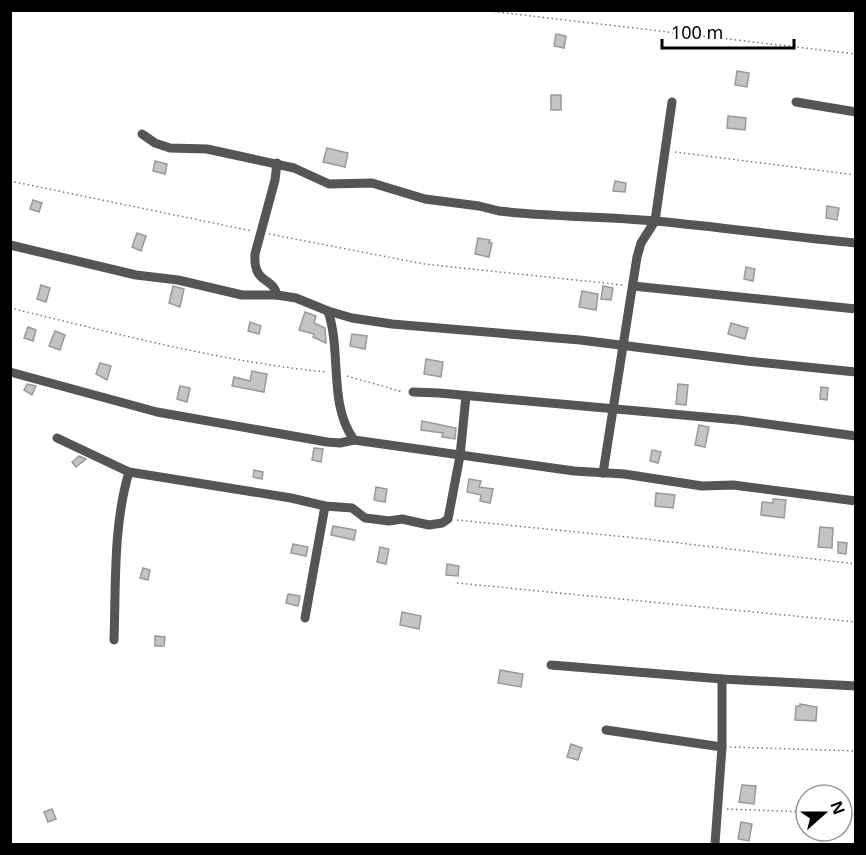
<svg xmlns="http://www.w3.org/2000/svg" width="866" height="855" font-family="'Noto Sans',sans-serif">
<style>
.building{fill:#c4c4c4;stroke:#999;stroke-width:1.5}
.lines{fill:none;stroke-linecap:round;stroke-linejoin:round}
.path{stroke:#777;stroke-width:1.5;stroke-dasharray:1.5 3;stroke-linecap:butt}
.minor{stroke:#555;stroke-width:9}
</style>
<rect width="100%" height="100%" fill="#fff"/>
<g class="building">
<polygon points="556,34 566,36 564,48 554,46"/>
<polygon points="737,71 749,73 747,87 735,85"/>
<rect x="551" y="95" width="10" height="15"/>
<polygon points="728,116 746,118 745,130 727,128"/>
<polygon points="327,148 348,153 345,167 323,162"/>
<polygon points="155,161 167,164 165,174 153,171"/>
<polygon points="615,181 626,183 625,192 613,191"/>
<polygon points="33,200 42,203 39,212 30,209"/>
<polygon points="827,206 839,208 837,220 826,218"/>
<polygon points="137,233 146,236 141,251 132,247"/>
<polygon points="478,238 490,240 489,243 492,243 489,257 475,254"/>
<polygon points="746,267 755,269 753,281 744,279"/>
<polygon points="41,285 50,288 46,302 37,299"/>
<polygon points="173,286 184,289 180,307 169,303"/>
<polygon points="603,286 613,288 611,300 601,299"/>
<polygon points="582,291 598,294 596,310 579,307"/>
<polygon points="305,312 316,316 314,323 325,328 326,343 313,337 314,334 299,330"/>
<polygon points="250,322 261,326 259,334 248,331"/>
<polygon points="731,323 748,328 745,339 728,334"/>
<polygon points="28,327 36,330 33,341 24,338"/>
<polygon points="55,331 65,335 60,350 49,346"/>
<polygon points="352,334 367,336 365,349 350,346"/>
<polygon points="426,359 443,362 441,377 424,374"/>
<polygon points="100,363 111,366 107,380 96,374"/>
<polygon points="252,371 267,374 264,392 232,386 234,377 250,381"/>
<polygon points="27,384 36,386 32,395 24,390"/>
<polygon points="678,384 688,385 686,405 676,404"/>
<polygon points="180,386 190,388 187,402 177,399"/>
<polygon points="821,387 828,388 827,400 820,399"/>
<polygon points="422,421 456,428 455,439 442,437 443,433 421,430"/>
<polygon points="699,425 709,427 705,447 695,445"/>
<polygon points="314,448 323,449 321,462 312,460"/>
<polygon points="652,450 661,452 658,463 650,461"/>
<polygon points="79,456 86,459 76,467 72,462"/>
<polygon points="254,470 263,472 262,479 253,477"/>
<polygon points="469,479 481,481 479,487 493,489 490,503 480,501 481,495 467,492"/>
<polygon points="376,487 387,489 385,502 374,500"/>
<polygon points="656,493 675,495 673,508 655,506"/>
<polygon points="773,499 786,500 784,518 761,515 762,502 773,503"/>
<polygon points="333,526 356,530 354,540 331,535"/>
<polygon points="820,527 833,528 832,548 818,547"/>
<polygon points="838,542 847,543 846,554 838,553"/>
<polygon points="293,544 308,547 306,556 291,553"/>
<polygon points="380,547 389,549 386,564 377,562"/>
<polygon points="447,564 459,566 458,576 446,575"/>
<polygon points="143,568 150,570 148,580 140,578"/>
<polygon points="288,594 300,596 298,606 286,603"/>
<polygon points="402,612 421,616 419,629 400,625"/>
<polygon points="155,636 165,637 164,646 155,646"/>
<polygon points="500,670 523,674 521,687 498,683"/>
<polygon points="800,704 817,707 816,721 795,720 796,706 800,706"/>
<polygon points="571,744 582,748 578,760 567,757"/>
<polygon points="742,785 756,786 754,804 739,802"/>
<polygon points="52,809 56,819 48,822 44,812"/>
<polygon points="741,822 752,824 749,841 738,839"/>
</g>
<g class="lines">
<g class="path">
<polyline points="480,10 856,54"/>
<polyline points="675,152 856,175"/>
<polyline points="10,181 252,231"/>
<polyline points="269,234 424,264 623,285"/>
<path d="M10,308c104,25 212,54 317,64"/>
<polyline points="347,376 403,392"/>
<polyline points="457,520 646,539 856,564"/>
<polyline points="457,583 856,622"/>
<polyline points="730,747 856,751"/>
<polyline points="727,809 806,812"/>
<polyline points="842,814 856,815"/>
</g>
<g class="minor">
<polyline points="796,102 856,112"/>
<path d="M142,134l13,9 15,5 37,1 87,19 35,16 43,-1 53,16 54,7 20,5c52,6 104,5 156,10 67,6 133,16 201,22"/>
<path d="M277,163l-2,17 -20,74c-2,31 18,22 22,41"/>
<polyline points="10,245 136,275 178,280 242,295 277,295 296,298 328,311 352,318 392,324 580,340 747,361 856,372"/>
<polyline points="633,286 856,309"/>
<path d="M328,311c14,42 0,93 26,129"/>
<polyline points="10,372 157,412 327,442 340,443 354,440 574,471 624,474 702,486 733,485 856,501"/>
<polyline points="413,392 439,393 738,420 856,436"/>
<polyline points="57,438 129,472 291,498 325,506 352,508 365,518 374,519 389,521 402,519 429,525 442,523 448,519 460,456 466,396"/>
<polyline points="603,473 637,257 641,243 655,221 672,102"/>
<polyline points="305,618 325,506"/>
<path d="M114,640c2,-56 -1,-114 15,-168"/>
<polyline points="551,665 722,679 856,686"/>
<polyline points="606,730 722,747"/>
<polyline points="715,844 722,747 722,679"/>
</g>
</g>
<rect width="866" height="855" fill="none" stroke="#000000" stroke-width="24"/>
<g transform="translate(824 813) rotate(69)"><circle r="28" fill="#ffffff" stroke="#999999" stroke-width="1.5"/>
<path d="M0-4.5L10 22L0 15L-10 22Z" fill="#000000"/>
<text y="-9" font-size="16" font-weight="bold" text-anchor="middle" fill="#000000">N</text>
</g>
<path d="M662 39v9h132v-9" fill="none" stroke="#000000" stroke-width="3"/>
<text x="671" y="39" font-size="18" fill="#000000" stroke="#ffffff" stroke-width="4.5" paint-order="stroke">100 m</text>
</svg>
